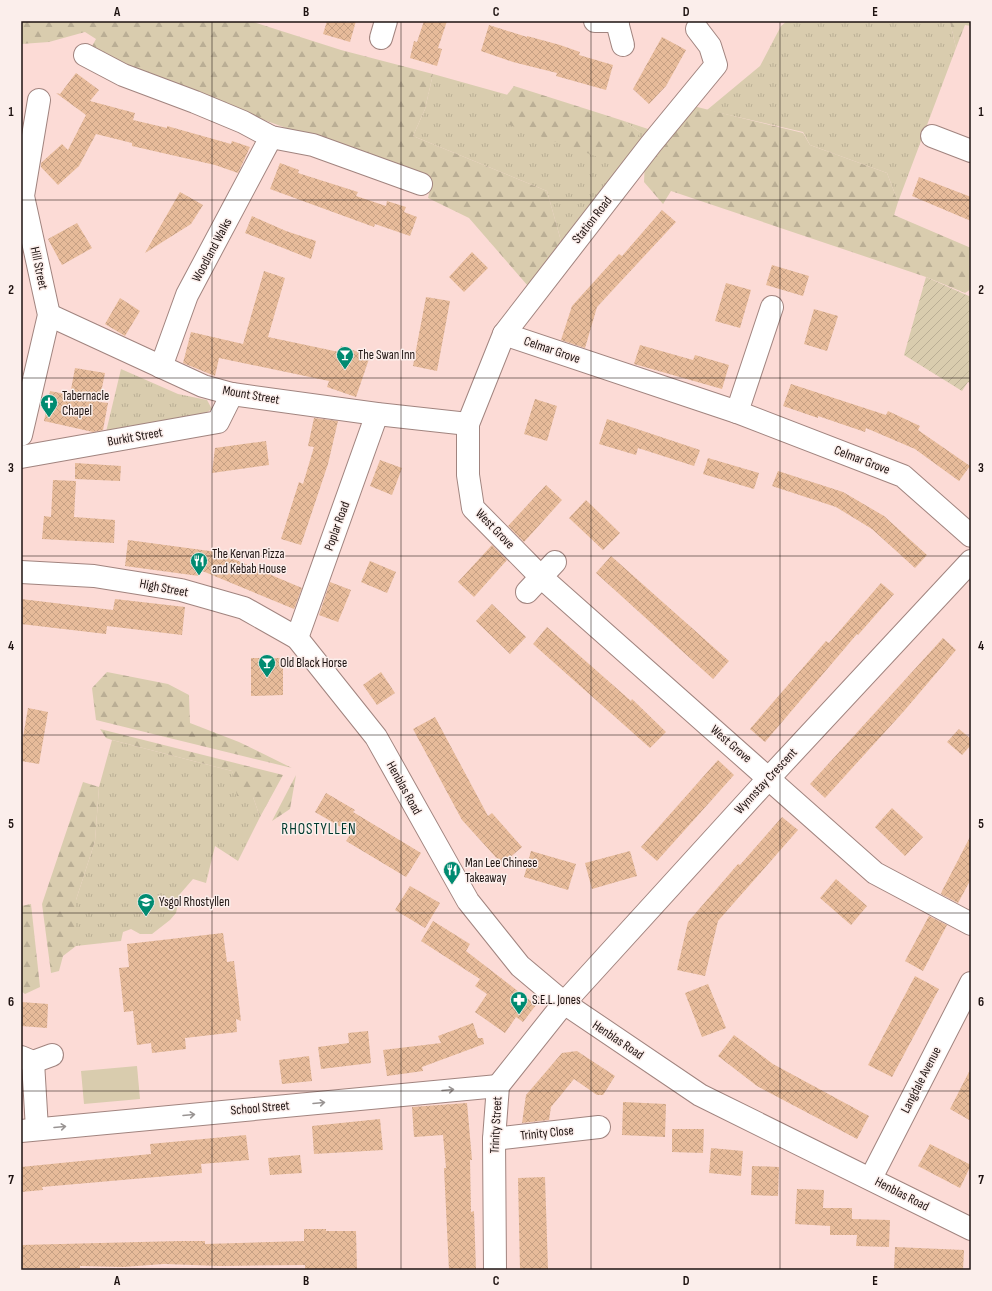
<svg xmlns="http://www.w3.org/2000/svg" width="992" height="1291" font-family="'Sofia Sans Condensed',sans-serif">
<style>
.grass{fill:url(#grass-tufts)}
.forest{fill:url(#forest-firs)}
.garden{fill:url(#garden-furrows)}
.pitch{fill:#d9ccae}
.building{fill:url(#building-cross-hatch)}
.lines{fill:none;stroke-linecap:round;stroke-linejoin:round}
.minor-casing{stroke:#a1847f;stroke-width:24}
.minor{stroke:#fff;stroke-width:22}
.oneway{stroke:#999493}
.grid{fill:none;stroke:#1d1210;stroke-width:1;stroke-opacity:0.55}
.labels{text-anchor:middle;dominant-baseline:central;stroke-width:3;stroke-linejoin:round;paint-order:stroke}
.street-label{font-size:13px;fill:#1d1210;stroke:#fbeeeb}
.poi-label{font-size:13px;fill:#1d1210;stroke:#fbeeeb;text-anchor:start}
.quarter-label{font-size:15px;letter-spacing:1px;fill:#003a2e;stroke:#fbeeeb}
.neatline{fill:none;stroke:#1d1210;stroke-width:1.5}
.grid-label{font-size:13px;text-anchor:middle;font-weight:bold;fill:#1d1210}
</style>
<defs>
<pattern id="grass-tufts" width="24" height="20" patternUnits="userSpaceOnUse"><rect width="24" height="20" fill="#d9ccae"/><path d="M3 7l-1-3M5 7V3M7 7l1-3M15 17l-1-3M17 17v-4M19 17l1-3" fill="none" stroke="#baae95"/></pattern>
<pattern id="forest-firs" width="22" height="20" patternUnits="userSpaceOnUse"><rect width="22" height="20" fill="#d9ccae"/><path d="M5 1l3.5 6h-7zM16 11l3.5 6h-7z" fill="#baae95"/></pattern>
<pattern id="garden-furrows" width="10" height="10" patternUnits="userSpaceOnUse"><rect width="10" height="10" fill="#d9ccae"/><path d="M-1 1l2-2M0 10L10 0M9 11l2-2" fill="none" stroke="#baae95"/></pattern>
<pattern id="building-cross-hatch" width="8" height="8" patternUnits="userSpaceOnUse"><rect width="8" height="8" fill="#e7bb9a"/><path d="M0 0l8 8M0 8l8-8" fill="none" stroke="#c6a084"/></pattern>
</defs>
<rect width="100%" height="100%" fill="#fcdbd6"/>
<g class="grass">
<polygon points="787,21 950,22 956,48 898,202 887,173 810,145 803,132 707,110 760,66 781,26"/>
<polygon points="433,74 508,95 503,100 640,132 624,121 654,131 568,242 561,241 547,191 413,136 425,109"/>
<polygon points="121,369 178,394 207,400 212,409 197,418 106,432"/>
<polygon points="112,740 232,771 234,778 253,797 260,817 238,861 215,846 206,883 193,879 180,894 176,913 170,920 152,934 140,934 131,929 123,932 121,941 76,946 76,900 95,841 99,787"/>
</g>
<g class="forest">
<polygon points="21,21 250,21 341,50 433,74 425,109 413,136 547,191 561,241 528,286 469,218 428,198 431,186 286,128 123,68 90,50 96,39 85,32 49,42 21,44"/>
<polygon points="944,21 971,21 971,26 965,25 956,48 950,22"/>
<polygon points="514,86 624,121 640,132 626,161 598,157 509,125 503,100"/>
<polygon points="689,105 803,133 810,145 887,173 898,202 894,215 971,248 971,289 965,293 926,277 671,191 663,204 644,182 645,159"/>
<polygon points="107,672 168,684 189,695 190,723 239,742 292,768 96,720 92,688"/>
<polygon points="100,729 283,775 260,817 253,797 237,796 232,771 112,740 106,738"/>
<polygon points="296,775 290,809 272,821"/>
<polygon points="83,782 99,787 95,841 76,900 76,946 63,956 59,971 51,973 42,904"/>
<polygon points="31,904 40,987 25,994 21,991 21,906"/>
</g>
<polygon class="garden" points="926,277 971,297 971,384 968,382 962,391 904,355"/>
<polygon class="pitch" points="137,1066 140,1099 84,1104 81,1071"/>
<g class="building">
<polygon points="327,21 356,21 350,42 323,34"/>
<polygon points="424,21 447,21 438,48 442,49 437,66 410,58 414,41 417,42"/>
<polygon points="489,25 527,37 527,36 560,45 580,52 579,55 613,65 606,90 556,76 557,73 513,62 481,51"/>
<polygon points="662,37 686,50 666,86 649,104 633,89"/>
<polygon points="76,73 99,90 90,101 135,113 133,120 167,128 167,126 231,144 232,141 250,147 238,173 215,165 132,146 132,143 96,134 79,166 58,185 41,167 41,163 62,144 68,150 86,115 56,93 60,94"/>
<polygon points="280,163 299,170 298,173 358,192 356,196 386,206 387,201 406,207 404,212 417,217 410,236 375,224 374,227 270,189"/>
<polygon points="919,177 971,197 971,221 912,196"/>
<polygon points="180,192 203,205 191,224 145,253"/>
<polygon points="662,210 676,222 597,307 585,348 561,340 572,306 619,254 622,256"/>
<polygon points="252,216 286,231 316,241 311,259 245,233"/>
<polygon points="77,223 92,248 62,265 48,239"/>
<polygon points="472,252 488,268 464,292 449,277"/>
<polygon points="772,265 809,276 803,296 766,285"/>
<polygon points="264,271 285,278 268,337 339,352 341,346 370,356 356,397 327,387 329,381 219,358 215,376 183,363 191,332 243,344"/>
<polygon points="726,283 751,290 740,328 715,321"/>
<polygon points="426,297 450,301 437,371 413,366"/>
<polygon points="120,298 140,311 125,336 105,324"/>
<polygon points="814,309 838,316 827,351 804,344"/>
<polygon points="640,345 693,360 695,355 729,365 722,389 634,364"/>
<polygon points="75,368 105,373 99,402 108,403 103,430 93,432 44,421 50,391 70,395"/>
<polygon points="791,384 886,415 888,411 920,426 918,430 970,466 959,481 915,449 866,428 865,432 818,416 818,418 783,406"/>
<polygon points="535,399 557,406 547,441 524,434"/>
<polygon points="314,418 338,421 328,464 301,545 281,539 299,482 303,484 314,447 308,446"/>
<polygon points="607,419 700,450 694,466 638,448 636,455 599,444"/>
<polygon points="266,441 269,465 212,473 215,448"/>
<polygon points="708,458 759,473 754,489 703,474"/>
<polygon points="380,460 402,468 392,495 370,486"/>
<polygon points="75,463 121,466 120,481 75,479"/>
<polygon points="778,471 843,492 884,516 927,555 915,568 872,529 836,507 772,486"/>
<polygon points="53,480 76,481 74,517 115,520 114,543 42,539 44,516 51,517"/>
<polygon points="546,485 562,500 524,542 508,526"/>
<polygon points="586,500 620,533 603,550 569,518"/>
<polygon points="128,540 217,552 302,588 294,609 200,570 199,576 125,566"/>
<polygon points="492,545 507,560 474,597 458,582"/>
<polygon points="611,556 729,661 713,679 596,573"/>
<polygon points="370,561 396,572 387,593 361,582"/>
<polygon points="330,582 351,590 338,622 319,615"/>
<polygon points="881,583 894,594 858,635 857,634 765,742 750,729 826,641 829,643"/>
<polygon points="21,599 113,610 115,599 185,607 182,635 107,626 106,634 21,624"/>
<polygon points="492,604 526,637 510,654 476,621"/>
<polygon points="547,627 631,701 632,699 666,732 650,748 533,644"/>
<polygon points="943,638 956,650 904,711 825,798 810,784"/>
<polygon points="251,658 283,658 283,695 251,696"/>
<polygon points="381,672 395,693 377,705 363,685"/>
<polygon points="28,708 48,712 39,764 21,761 21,749"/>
<polygon points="435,717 488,816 492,813 522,847 502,864 462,820 413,729"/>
<polygon points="959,729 971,739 971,745 962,755 947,742"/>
<polygon points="718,760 734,775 657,861 641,847"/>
<polygon points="326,793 355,810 353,812 421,853 406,877 346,841 351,833 315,812"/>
<polygon points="892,808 923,837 905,856 875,827"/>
<polygon points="782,817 798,830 718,921 705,976 677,970 688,922 738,864 740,865"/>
<polygon points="971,835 971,879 958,903 941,894 942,891"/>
<polygon points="531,851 576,864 568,890 524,877"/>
<polygon points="630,851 637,876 592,889 585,863"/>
<polygon points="836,879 867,906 851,925 820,898"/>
<polygon points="410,886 440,903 425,928 395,910"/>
<polygon points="929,916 947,925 923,971 905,961"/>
<polygon points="433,921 470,944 466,951 536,1005 523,1022 516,1017 505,1033 475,1012 487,994 475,986 480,979 421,941"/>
<polygon points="223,933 227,962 234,961 241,1021 236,1019 237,1032 185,1038 186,1049 152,1053 151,1043 137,1045 133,1011 124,1012 119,968 129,967 127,944"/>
<polygon points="915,976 939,989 892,1077 868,1065"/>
<polygon points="708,984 726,1028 702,1037 685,993"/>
<polygon points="21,1002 48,1004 47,1028 21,1026"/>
<polygon points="473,1023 478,1038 483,1038 484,1044 422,1067 423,1071 387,1076 383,1050 441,1043 438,1036"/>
<polygon points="368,1031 371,1063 321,1069 318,1047 349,1043 348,1033"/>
<polygon points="734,1035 773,1064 869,1116 857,1139 757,1086 718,1056"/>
<polygon points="577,1051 615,1076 603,1095 597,1095 574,1079 551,1107 549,1120 522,1123 526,1095 562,1053"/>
<polygon points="309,1056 312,1081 282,1084 279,1060"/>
<polygon points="971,1068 971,1121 950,1109"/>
<polygon points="623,1102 666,1104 665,1137 622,1135"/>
<polygon points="467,1103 472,1160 470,1160 471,1212 474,1211 476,1270 449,1270 444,1168 446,1168 443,1135 414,1137 412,1107"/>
<polygon points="380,1119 383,1150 314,1154 312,1126"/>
<polygon points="672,1129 704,1129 703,1153 672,1152"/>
<polygon points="246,1135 249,1160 201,1164 202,1173 42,1187 43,1190 21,1192 21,1167 151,1154 150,1144"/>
<polygon points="930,1144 971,1165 960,1188 918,1166"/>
<polygon points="711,1148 743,1151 741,1176 709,1173"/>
<polygon points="300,1155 302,1173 270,1175 268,1158"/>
<polygon points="752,1166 779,1167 778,1196 751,1195"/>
<polygon points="545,1177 548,1270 520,1270 518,1178"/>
<polygon points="797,1189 824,1190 823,1208 852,1208 852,1219 890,1220 889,1247 856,1246 857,1235 830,1235 830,1226 795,1224"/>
<polygon points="304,1229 326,1229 326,1231 356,1231 357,1270 305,1270 305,1265 220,1266 164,1264 123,1267 80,1266 80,1268 21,1268 21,1245 180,1241 205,1241 205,1244 304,1241"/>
<polygon points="895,1247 964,1250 963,1270 894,1270"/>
</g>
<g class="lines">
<defs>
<g id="minor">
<polyline points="595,21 618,21"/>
<polyline points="617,22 623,45"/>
<polyline points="697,29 710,46 716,65 651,144 504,334 468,424 468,475 473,508 541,577 875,873 971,924"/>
<polyline points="381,38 386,21"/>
<polyline points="85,55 123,75 195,102 243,122 271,137 313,145 421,184"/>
<polyline points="932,136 971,151"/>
<polyline points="49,315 203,386 232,394 377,414 468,424"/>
<polyline points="504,334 737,412 903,476 971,536"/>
<polyline points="161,367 187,295 271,137"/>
<polyline points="737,412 772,307"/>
<polyline points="21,435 49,315 23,196 39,100"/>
<polyline points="21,457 218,422 232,394"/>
<polyline points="21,572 94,576 181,590 244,608 297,638 376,737 468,901 520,966 564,1003 700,1095 971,1229"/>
<polyline points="527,592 555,562"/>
<polyline points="297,638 377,414"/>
<polyline points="21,1057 33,1062 37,1129"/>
<polyline points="33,1062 52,1055"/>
<polyline points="21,1131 498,1086"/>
<polyline points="494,1139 599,1127"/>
<polyline points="871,1178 971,983"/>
<polyline points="495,1270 494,1139 498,1086 564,1003 769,778 971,561"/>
</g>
</defs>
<use href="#minor" class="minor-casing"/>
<use href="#minor" class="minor"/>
</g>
<defs><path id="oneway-shaft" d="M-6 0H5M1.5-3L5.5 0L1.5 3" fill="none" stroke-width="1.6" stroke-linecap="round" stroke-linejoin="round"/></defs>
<g class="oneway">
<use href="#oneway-shaft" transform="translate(448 1090) rotate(-5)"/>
<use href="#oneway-shaft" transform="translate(319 1103) rotate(-5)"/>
<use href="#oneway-shaft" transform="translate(189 1115) rotate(-5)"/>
<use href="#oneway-shaft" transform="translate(60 1127) rotate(-5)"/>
</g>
<path class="grid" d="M212,21v1249M401,21v1249M591,21v1249M780,21v1249M21,200h950M21,378h950M21,556h950M21,735h950M21,913h950M21,1091h950"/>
<defs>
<symbol id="bar-pin" viewBox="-11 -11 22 30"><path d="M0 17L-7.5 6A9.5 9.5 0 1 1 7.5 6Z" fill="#008b71" stroke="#fbeeeb"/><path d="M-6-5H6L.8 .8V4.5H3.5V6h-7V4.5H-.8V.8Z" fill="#fff"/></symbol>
<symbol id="church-pin" viewBox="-11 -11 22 30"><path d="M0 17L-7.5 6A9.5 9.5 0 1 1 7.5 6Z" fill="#008b71" stroke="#fbeeeb"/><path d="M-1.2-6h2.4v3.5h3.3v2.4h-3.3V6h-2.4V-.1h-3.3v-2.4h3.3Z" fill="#fff"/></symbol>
<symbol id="restaurant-pin" viewBox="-11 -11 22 30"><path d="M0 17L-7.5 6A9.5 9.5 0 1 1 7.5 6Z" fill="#008b71" stroke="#fbeeeb"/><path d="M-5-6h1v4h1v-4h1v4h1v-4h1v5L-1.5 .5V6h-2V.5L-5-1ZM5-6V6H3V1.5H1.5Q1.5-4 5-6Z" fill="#fff"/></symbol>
<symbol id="school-pin" viewBox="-11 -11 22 30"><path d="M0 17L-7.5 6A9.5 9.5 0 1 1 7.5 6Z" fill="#008b71" stroke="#fbeeeb"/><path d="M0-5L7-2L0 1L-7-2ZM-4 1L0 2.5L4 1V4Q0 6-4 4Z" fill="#fff"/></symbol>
<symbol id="pharmacy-pin" viewBox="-11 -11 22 30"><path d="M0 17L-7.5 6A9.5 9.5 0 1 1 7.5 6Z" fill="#008b71" stroke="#fbeeeb"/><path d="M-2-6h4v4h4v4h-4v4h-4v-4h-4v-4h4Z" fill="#fff"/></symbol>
</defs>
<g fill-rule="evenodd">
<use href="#bar-pin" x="335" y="345" width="20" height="27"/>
<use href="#church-pin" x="39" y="393" width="20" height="27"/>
<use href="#restaurant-pin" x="189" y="551" width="20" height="27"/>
<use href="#bar-pin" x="257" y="653" width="20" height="27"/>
<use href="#restaurant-pin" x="442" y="860" width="20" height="27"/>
<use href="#school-pin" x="136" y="892" width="20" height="27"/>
<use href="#pharmacy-pin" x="509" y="990" width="20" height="27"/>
</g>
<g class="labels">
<g class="street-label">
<text transform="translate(592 220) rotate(-52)">Station Road</text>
<text transform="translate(212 250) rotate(-62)">Woodland Walks</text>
<text transform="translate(39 268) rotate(78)">Hill Street</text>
<text transform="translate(552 350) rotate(19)">Celmar Grove</text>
<text transform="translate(251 395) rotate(10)">Mount Street</text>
<text transform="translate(135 437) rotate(-10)">Burkit Street</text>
<text transform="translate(862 460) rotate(21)">Celmar Grove</text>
<text transform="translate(337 526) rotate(-70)">Poplar Road</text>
<text transform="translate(495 529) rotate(46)">West Grove</text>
<text transform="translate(164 588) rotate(11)">High Street</text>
<text transform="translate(731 744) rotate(41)">West Grove</text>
<text transform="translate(766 781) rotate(-47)">Wynnstay Crescent</text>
<text transform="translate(404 788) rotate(61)">Henblas Road</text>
<text transform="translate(618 1040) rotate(34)">Henblas Road</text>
<text transform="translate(921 1080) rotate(-63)">Langdale Avenue</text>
<text transform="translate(260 1108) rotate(-5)">School Street</text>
<text transform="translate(496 1125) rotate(-87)">Trinity Street</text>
<text transform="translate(547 1133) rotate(-6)">Trinity Close</text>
<text transform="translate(902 1194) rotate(27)">Henblas Road</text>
</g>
<g class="poi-label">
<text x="358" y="355">The Swan Inn</text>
<text x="62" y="396">Tabernacle<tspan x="62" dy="15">Chapel</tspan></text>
<text x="212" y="554">The Kervan Pizza<tspan x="212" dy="15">and Kebab House</tspan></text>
<text x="280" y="663">Old Black Horse</text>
<text x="465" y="863">Man Lee Chinese<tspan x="465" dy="15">Takeaway</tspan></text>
<text x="159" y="902">Ysgol Rhostyllen</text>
<text x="532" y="1000">S.E.L. Jones</text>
</g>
<g class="quarter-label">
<text x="319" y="829">RHOSTYLLEN</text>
</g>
</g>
<rect width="992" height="1291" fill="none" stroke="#fbeeeb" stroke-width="44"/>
<rect x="22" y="22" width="948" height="1247" class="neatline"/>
<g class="grid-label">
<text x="117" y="16">A</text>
<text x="306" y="16">B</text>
<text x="496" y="16">C</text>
<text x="686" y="16">D</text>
<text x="875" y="16">E</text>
<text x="11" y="116">1</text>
<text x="981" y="116">1</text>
<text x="11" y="294">2</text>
<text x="981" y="294">2</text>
<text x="11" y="472">3</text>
<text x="981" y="472">3</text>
<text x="11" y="650">4</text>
<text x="981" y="650">4</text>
<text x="11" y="828">5</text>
<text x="981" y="828">5</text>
<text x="11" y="1006">6</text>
<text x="981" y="1006">6</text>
<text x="11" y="1184">7</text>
<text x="981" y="1184">7</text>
<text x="117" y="1285">A</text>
<text x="306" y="1285">B</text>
<text x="496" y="1285">C</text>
<text x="686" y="1285">D</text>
<text x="875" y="1285">E</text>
</g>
</svg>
